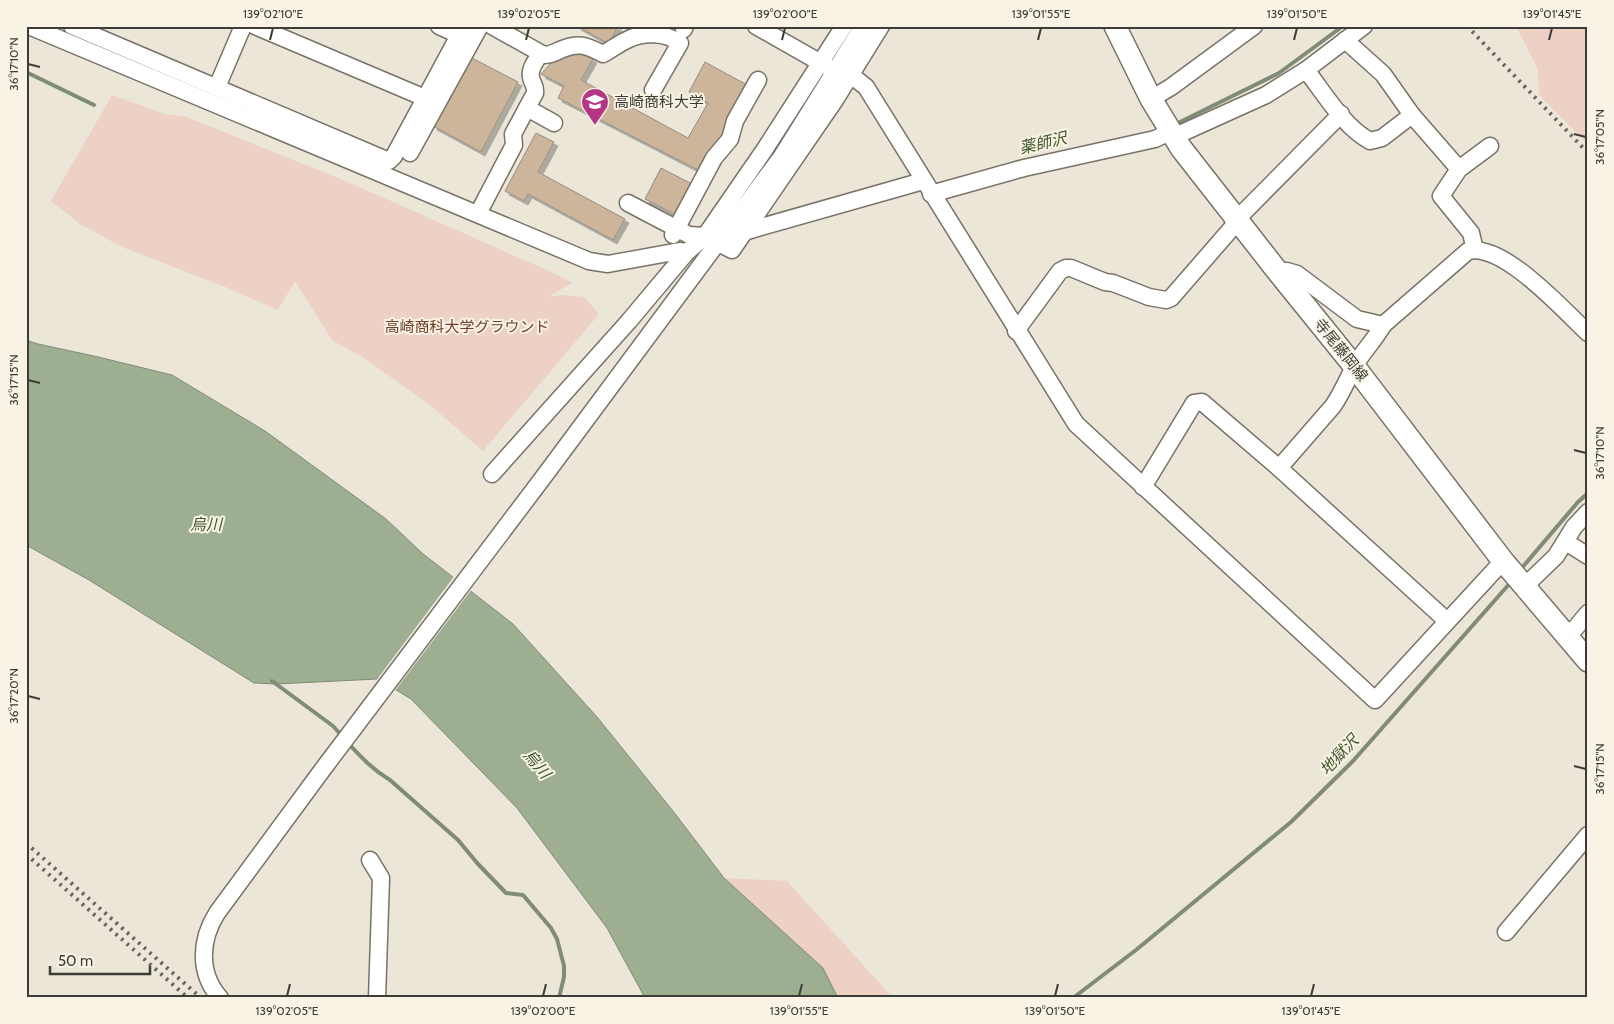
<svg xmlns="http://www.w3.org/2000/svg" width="1614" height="1024" font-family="Cabin,'Noto Sans JP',sans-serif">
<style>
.green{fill:#ecd1c4}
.water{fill:#9eae91;stroke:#818c76}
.pier{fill:#ebe6d8}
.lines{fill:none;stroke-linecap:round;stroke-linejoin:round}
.stream{stroke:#818c76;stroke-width:4}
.building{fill:#ccb59b;stroke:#968c82;filter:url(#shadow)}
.minor-casing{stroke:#787367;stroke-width:19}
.major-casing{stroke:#787367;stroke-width:24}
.minor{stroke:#fff;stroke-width:16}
.major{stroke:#fff;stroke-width:21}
.rail{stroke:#68655d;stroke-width:4;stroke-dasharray:2.5 5;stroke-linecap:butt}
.ticks{fill:none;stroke:#3e3c36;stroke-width:2}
.labels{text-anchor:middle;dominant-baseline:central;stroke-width:4;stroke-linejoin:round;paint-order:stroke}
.poi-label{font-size:15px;fill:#3e3c36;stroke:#f8f3e5;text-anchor:start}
.park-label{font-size:15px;fill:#6f4229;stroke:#f8f3e5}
.street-label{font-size:15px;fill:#3e3c36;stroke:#f8f3e5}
.water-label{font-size:16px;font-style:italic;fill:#41582b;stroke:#f8f3e5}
.neatline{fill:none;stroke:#3e3c36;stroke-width:2}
.ticks-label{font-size:12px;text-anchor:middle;fill:#3e3c36}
</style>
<defs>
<filter id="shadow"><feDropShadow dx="4" dy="4" stdDeviation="0" flood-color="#0004"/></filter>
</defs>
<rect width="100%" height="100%" fill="#ebe6d8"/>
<g class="green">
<polygon points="1516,26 1588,26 1588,144 1539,95 1538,70"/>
<polygon points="112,95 165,114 187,117 350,183 558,275 572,283 548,297 562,295 584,297 599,314 483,451 430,405 364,358 332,340 295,281 278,310 228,288 122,247 80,224 51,201"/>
<polygon points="724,878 787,881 893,998 838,998 823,968"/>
</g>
<polygon class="water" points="26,340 38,344 94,356 172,375 265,431 386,519 422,553 513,624 597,717 673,811 724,878 823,968 838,998 645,998 607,928 517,808 411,699 378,679 276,684 254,683 89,580 26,545"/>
<polygon class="pier" points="455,575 472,589 394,692 378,682 375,682"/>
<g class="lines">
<g class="stream">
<polyline points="26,72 94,105"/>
<polyline points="1176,124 1279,73 1343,26"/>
<polyline points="1520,570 1578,502 1588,493"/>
<polyline points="272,681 333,726 343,737"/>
<path d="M347,742c14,15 26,28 43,38l68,60 20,24 28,29 17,2 28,33 6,11 7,27v11l-5,21"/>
<polyline points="1073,998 1136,950 1291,822 1353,761 1511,582"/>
</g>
</g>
<g class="building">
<polygon points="577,26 618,26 609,44"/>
<polygon points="572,54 586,55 593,59 581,80 688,138 708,103 689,92 705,62 749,86 724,143 700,171 558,98 564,86 541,74 553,61"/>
<polygon points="470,57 518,82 481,152 433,126"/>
<polygon points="536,133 554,142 538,172 625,219 613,240 528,194 524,201 505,191"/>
<polygon points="661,168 692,184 676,215 645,199"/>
</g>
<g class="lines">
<defs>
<g id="minor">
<polyline points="29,26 589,261 608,264 674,252 681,251 686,253"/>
<polyline points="72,26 389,161 394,156 464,26"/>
<polyline points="255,26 425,98"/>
<polyline points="439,26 459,35"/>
<path d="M492,26l52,29c6,0 10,-2 16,-5 18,-8 26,-5 43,4 8,-4 15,-10 24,-14 15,-8 39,-8 53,3l-27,47"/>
<polyline points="756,26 835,71 856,79 866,87 1076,424 1375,700 1503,561"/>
<polyline points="684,29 685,26"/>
<polyline points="1345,40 1383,74 1412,115 1459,169"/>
<path d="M1306,70c19,24 37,56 64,71l12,-3 30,-23"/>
<polyline points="217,87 243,26"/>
<polyline points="1151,99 1171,87 1254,26"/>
<polyline points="527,108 554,123"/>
<polyline points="1173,137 1266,95 1306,70 1364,26"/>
<polyline points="410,153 480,26"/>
<polyline points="931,194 1024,168 1155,139 1170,132"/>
<polyline points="628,203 689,235 705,236 732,250 835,100 881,26"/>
<path d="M482,206l32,-61 -1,-11 22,-41c1,-8 -3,-9 -4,-16 -2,-8 5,-16 9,-23"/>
<polyline points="747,231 923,181"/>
<polyline points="673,235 714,158 730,139 735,121 758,80"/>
<polyline points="1475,250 1471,233 1441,196 1459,169 1490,146"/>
<polyline points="1278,272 1287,271 1297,274 1357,319 1383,325"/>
<polyline points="1016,331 1060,271 1066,268 1071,268 1105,282 1113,283 1149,297 1166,300 1171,298 1231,229 1237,219 1341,114"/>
<path d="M1279,468l54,-62c9,-13 14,-26 21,-39 8,-15 21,-27 29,-42l85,-74c36,-8 95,59 120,82"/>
<polyline points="492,474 629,321 686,253 705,236 765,149 844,26"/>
<polyline points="1143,487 1194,403 1202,402 1279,468 1447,621"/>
<polyline points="1566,542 1588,556"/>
<polyline points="1524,587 1556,556 1574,527 1588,512"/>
<polyline points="1567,638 1588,613"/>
<polyline points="370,860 381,878 377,998"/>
<polyline points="1506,932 1588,835"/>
<path d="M220,998c-22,-25 -20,-58 -3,-85l106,-144 222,-294 237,-319 81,-130"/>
</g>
<polyline id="major" points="1115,26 1151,99 1181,148 1278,272 1354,366 1503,561 1588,661"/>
</defs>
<use href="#minor" class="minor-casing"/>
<use href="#major" class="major-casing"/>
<use href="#minor" class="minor"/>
<use href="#major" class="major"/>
<g class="rail">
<polyline points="1467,26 1588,153"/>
<polyline points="26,843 201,998"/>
<polyline points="26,854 188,998"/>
</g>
</g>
<path class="ticks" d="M270,40l3,-12M526,40l3,-12M782,40l3,-12M1038,40l3,-12M1294,40l3,-12M1549,40l3,-12M28,64l12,3M1574,134l12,3M28,380l12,3M1574,450l12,3M28,696l12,3M1574,766l12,3M287,996l3,-12M543,996l3,-12M799,996l3,-12M1055,996l3,-12M1311,996l3,-12"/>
<defs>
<symbol id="university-pin" viewBox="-11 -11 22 30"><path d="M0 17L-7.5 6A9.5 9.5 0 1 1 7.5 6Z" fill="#b43684" stroke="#f8f3e5"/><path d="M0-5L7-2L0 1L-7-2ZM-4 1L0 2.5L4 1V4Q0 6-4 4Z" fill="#fff"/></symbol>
</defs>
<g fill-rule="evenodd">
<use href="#university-pin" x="579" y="86" width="32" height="43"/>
</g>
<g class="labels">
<g class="poi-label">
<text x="614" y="102">高崎商科大学</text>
</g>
<g class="park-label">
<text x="467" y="327">高崎商科大学グラウンド</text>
</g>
<g class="street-label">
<text transform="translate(1341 350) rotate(51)">寺尾藤岡線</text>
</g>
<g class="water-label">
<text transform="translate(1043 143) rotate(-13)">薬師沢</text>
<text x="206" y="524">烏川</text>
<text transform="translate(1339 755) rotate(-47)">地獄沢</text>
<text transform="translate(537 764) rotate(50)">烏川</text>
</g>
</g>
<rect width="1614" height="1024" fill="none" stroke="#f8f3e5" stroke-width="55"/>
<path d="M50 966v8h100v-8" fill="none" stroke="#3e3c36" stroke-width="2.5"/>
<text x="58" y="966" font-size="15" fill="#3e3c36" stroke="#f8f3e5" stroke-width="4" paint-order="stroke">50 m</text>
<rect x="28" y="28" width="1558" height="968" class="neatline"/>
<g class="ticks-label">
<text x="273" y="18">139°02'10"E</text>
<text x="529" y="18">139°02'05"E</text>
<text x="785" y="18">139°02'00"E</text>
<text x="1041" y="18">139°01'55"E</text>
<text x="1297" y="18">139°01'50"E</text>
<text x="1552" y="18">139°01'45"E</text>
<text transform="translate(14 64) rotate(-90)" y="4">36°17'10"N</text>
<text transform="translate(1600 137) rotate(-90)" y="4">36°17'05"N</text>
<text transform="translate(14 380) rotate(-90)" y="4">36°17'15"N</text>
<text transform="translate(1600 453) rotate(-90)" y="4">36°17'10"N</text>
<text transform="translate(14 696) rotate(-90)" y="4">36°17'20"N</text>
<text transform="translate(1600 769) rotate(-90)" y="4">36°17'15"N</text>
<text x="287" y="1015">139°02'05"E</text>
<text x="543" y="1015">139°02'00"E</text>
<text x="799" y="1015">139°01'55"E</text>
<text x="1055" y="1015">139°01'50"E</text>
<text x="1311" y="1015">139°01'45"E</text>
</g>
</svg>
